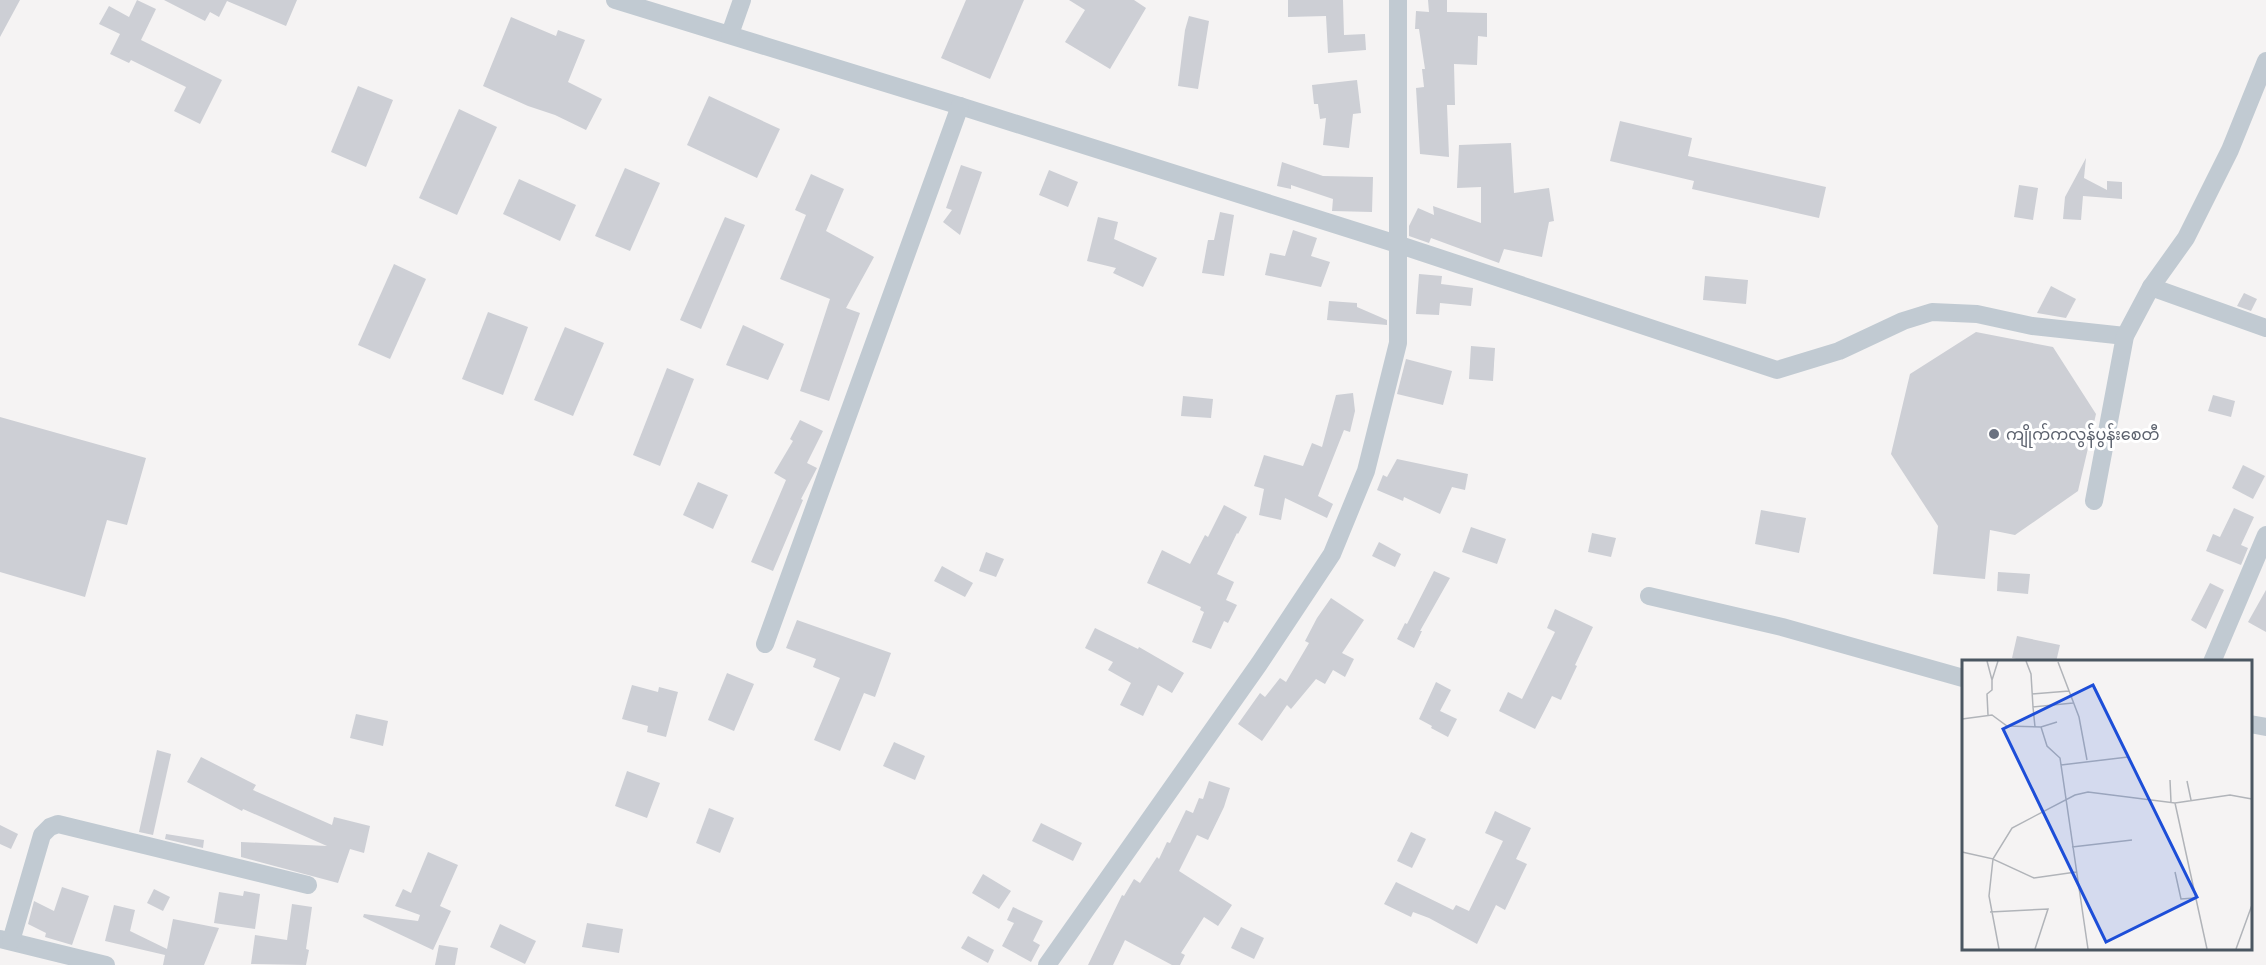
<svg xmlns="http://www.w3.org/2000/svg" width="2266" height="965" font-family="'Noto Sans','Noto Sans Myanmar',sans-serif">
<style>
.building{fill:#cdcfd5}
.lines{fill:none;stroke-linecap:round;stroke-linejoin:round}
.minor{stroke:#c1cad2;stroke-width:18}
.worship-dot{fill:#6b7280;stroke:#fff;stroke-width:2}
.labels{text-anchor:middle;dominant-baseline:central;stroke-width:6;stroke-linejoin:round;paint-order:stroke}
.worship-label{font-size:16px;fill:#5b616d;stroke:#fff;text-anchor:start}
.inset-road{fill:none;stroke:#b1b4b9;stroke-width:1.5}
.view{fill:#1d4ed8;fill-opacity:0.15;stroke:#1d4ed8;stroke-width:3}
.inset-edge{fill:none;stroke:#4a5661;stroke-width:3}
</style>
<rect width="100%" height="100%" fill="#f5f3f3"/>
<g class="building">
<polygon points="0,0 20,0 0,37"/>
<polygon points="137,0 156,9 141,40 222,80 200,124 174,111 186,87 131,60 129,63 110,54 120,34 99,24 109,6 129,17"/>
<polygon points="164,0 297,0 286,26 227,1 219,17 210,12 205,21"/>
<polygon points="966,0 1024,0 990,79 941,58"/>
<polygon points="1069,0 1134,0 1146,8 1110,69 1065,42 1085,10"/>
<polygon points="1288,0 1343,0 1344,35 1365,34 1366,50 1328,53 1326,16 1288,17"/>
<polygon points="1428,0 1447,0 1447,12 1487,13 1487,37 1478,36 1477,65 1454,64 1455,105 1447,105 1449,157 1420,154 1416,88 1424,87 1422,69 1425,69 1419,29 1415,29 1416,11 1429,12"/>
<polygon points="1189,16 1209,21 1198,89 1178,86 1185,30"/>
<polygon points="511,17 556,36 558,30 585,40 568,82 602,99 586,130 555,115 528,106 483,86"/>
<polygon points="1357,80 1361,113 1353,114 1349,148 1323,145 1326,118 1320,119 1318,104 1314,104 1312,85"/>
<polygon points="358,86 393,100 366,167 331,152"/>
<polygon points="709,96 780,129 757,178 687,145"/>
<polygon points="459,109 497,127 457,215 419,198"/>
<polygon points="1620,121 1692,138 1688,156 1826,187 1819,218 1692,189 1694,181 1610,161"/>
<polygon points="1511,143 1514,193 1549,188 1554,221 1549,222 1542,257 1504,249 1499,263 1431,238 1429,243 1409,236 1409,226 1418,208 1434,215 1433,206 1481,223 1481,187 1457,188 1459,145"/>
<polygon points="2086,158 2084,178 2107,190 2107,181 2122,182 2122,199 2083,196 2081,220 2063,219 2065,197"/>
<polygon points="1282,162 1323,176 1373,177 1372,212 1332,211 1333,199 1291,185 1291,189 1277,186"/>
<polygon points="961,165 982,172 960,235 943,222 952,210 946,208"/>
<polygon points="625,168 660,183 630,251 595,236"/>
<polygon points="1049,170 1078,182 1068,207 1039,195"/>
<polygon points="811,174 844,189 826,231 874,257 846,308 860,313 829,401 800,391 830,299 780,279 806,215 795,210"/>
<polygon points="519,179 576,205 560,241 503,214"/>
<polygon points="2019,185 2038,188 2033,220 2014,217"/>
<polygon points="1220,212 1234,215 1224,276 1202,273 1208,240 1214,240"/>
<polygon points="725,217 745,225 701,329 680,320"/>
<polygon points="1098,217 1118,222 1114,239 1157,258 1143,287 1113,273 1116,268 1087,261"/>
<polygon points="1293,230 1317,238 1311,256 1330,262 1321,287 1265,275 1270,253 1285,256"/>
<polygon points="394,264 426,279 390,359 358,345"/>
<polygon points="1419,274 1442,276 1441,284 1473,288 1471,306 1440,303 1439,315 1416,314"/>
<polygon points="1705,276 1748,280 1746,304 1703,300"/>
<polygon points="2051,286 2076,299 2066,318 2037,313"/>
<polygon points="2244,293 2257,299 2251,311 2237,306"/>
<polygon points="1329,301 1357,303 1357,307 1387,320 1387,325 1327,320"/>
<polygon points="488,312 528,327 503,395 462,379"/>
<polygon points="743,325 784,344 768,380 726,365"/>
<polygon points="565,327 604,343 573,416 534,400"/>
<polygon points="1976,332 2053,347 2096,414 2078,491 2015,535 1990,530 1985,579 1933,574 1938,526 1891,454 1910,374"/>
<polygon points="1471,346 1495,348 1493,381 1469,379"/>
<polygon points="1406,359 1452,371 1443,405 1397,394"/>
<polygon points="667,368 694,379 660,466 633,455"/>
<polygon points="1353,393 1355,411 1350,432 1344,430 1318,496 1333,504 1327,518 1285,498 1281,520 1259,515 1264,489 1254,486 1264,455 1303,466 1312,443 1322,447 1336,395"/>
<polygon points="2213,395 2235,401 2231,417 2208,411"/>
<polygon points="1183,396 1213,399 1211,418 1181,416"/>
<polygon points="0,417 146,458 127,525 107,520 85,597 0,572"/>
<polygon points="800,420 823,431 807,463 817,468 801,499 803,500 773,571 751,562 786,480 774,473 793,441 790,439"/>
<polygon points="1397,459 1468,474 1465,490 1452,487 1440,514 1404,497 1403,501 1377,490 1383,475 1387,477"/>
<polygon points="2243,465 2265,476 2253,499 2232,488"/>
<polygon points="698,482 728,495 713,529 683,515"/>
<polygon points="1224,505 1247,517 1238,534 1237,533 1217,574 1234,582 1226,600 1237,605 1228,623 1224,621 1211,649 1192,642 1204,612 1200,610 1201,607 1147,583 1162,550 1190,564 1205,535 1208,537"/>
<polygon points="2234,508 2254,517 2241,545 2248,548 2241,565 2206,551 2213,534 2220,537"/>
<polygon points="1761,510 1806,518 1799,553 1755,544"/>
<polygon points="1471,527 1506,539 1497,564 1462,552"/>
<polygon points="1592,533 1616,538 1611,557 1588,552"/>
<polygon points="1379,542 1401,554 1395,567 1372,556"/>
<polygon points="986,552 1004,559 996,577 979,571"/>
<polygon points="942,566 973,583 965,597 934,581"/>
<polygon points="1434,571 1450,578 1420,631 1422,631 1414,648 1397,639 1405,623 1407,624"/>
<polygon points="1998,572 2030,574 2028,594 1997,591"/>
<polygon points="2210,583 2224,590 2206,629 2191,620"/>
<polygon points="2266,590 2266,632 2248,622"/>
<polygon points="1331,598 1364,620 1342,653 1354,659 1345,677 1333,670 1325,684 1316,679 1291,709 1287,705 1262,741 1238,724 1260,693 1265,697 1280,678 1286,682 1309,643 1305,641 1317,618"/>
<polygon points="1555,609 1593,627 1575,665 1577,666 1561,700 1552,696 1535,729 1499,711 1508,692 1522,699 1555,632 1547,628"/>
<polygon points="797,620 891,653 875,697 864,693 840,751 814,740 840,678 813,667 816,659 786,648"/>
<polygon points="1095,628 1138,649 1139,647 1184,673 1172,693 1158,685 1143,716 1120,705 1131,683 1108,670 1113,662 1085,648"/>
<polygon points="2017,636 2060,645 2056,662 2029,662 2012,658"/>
<polygon points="727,673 754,684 734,731 708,720"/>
<polygon points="1436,682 1451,690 1440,711 1457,719 1448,737 1431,728 1432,726 1419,719"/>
<polygon points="632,685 658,692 659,687 678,692 666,737 647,732 648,726 622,719"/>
<polygon points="356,714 388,721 383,746 350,738"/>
<polygon points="894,742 925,756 915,780 883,766"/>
<polygon points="157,750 171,754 153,835 139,832"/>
<polygon points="201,757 256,785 253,790 332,825 334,817 370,826 364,853 350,849 338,883 241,857 241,842 327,846 243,809 242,811 187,782"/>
<polygon points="627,771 660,783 647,818 615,806"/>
<polygon points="1209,781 1230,788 1224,807 1208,840 1197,835 1179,871 1232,905 1218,926 1204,917 1181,953 1185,955 1180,965 1172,965 1125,940 1113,965 1088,965 1122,895 1124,896 1134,879 1140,883 1157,857 1159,859 1167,842 1170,843 1186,810 1193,813 1199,798 1203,799"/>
<polygon points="709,808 734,818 720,853 696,843"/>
<polygon points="1495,811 1531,828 1516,859 1527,864 1505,910 1496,905 1477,944 1429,918 1413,912 1411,917 1384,904 1396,882 1453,910 1456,905 1469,911 1503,841 1485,833"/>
<polygon points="1041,823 1082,843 1073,861 1032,841"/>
<polygon points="0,825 18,834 11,849 0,844"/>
<polygon points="1411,832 1426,839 1412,868 1397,861"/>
<polygon points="166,834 204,840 203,848 165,839"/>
<polygon points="428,852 458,865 440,906 451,911 433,950 363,917 364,914 418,921 420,915 395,906 403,889 411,893"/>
<polygon points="983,874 1011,891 999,909 972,893"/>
<polygon points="62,887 89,896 72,945 45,937 46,933 28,924 34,901 54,911"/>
<polygon points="154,889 170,897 163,911 147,903"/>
<polygon points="244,891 260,894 255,929 214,923 219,892 243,896"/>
<polygon points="292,904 312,907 306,949 309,950 306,965 251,964 255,935 287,940"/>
<polygon points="114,905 135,910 130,931 167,949 173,919 219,928 204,965 163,965 165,955 105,941"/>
<polygon points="1013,907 1043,921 1033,941 1040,945 1031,962 1002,946 1014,923 1007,920"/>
<polygon points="587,923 623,929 619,953 582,947"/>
<polygon points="500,924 536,941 525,964 490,947"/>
<polygon points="1241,927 1264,938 1254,959 1231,948"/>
<polygon points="968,936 994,950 988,963 961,948"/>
<polygon points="439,945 458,948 455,965 435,965"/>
</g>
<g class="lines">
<g class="minor">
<polyline points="615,0 960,106 1397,244 1777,370 1839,351 1903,321 1932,312 1977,314 2032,326 2125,336"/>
<polyline points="730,34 742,0"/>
<polyline points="2151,287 2266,328"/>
<polyline points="2094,501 2125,336 2151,287 2186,238 2230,150 2266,61"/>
<polyline points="1649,596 1782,627 1963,678"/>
<polyline points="765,644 960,106"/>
<polyline points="2212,662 2266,535"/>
<polyline points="2250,724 2266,727"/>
<polyline points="0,939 106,965"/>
<polyline points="11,941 42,835 50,827 58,824 308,885"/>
<polyline points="1047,965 1259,664 1332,554 1366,471 1398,343 1398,0"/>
</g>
</g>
<circle class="worship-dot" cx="1994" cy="434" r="6"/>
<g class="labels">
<g class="worship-label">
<text x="2006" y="434">ကျိုက်ကလွန်ပွန်းစေတီ</text>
</g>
</g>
<g transform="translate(1962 660)">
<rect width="290" height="290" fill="#f5f3f3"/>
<path class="inset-road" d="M25,1l5,19v10l-5,4 1,21M64,1l5,13 2,33 40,-4M96,2l21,55 8,43M30,20l6,-19M70,34l37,-3M71,47l2,20M0,59l30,-4 15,11 34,1 16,-5M79,67l6,19 13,12 28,191M99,105l67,-8M208,120l1,22M225,121l4,19M213,143l32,146M110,187l60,-7M0,192l31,7 19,-31 63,-33 13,-3 87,11 55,-8 22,4M213,212l6,27 13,-1M28,252l58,-3 -13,40M37,289l-10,-53 4,-37 41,19 42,-6M274,289l16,-44"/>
<path class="view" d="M131,25l104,212 -91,45 -103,-213z"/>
<rect width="290" height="290" class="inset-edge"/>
</g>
</svg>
